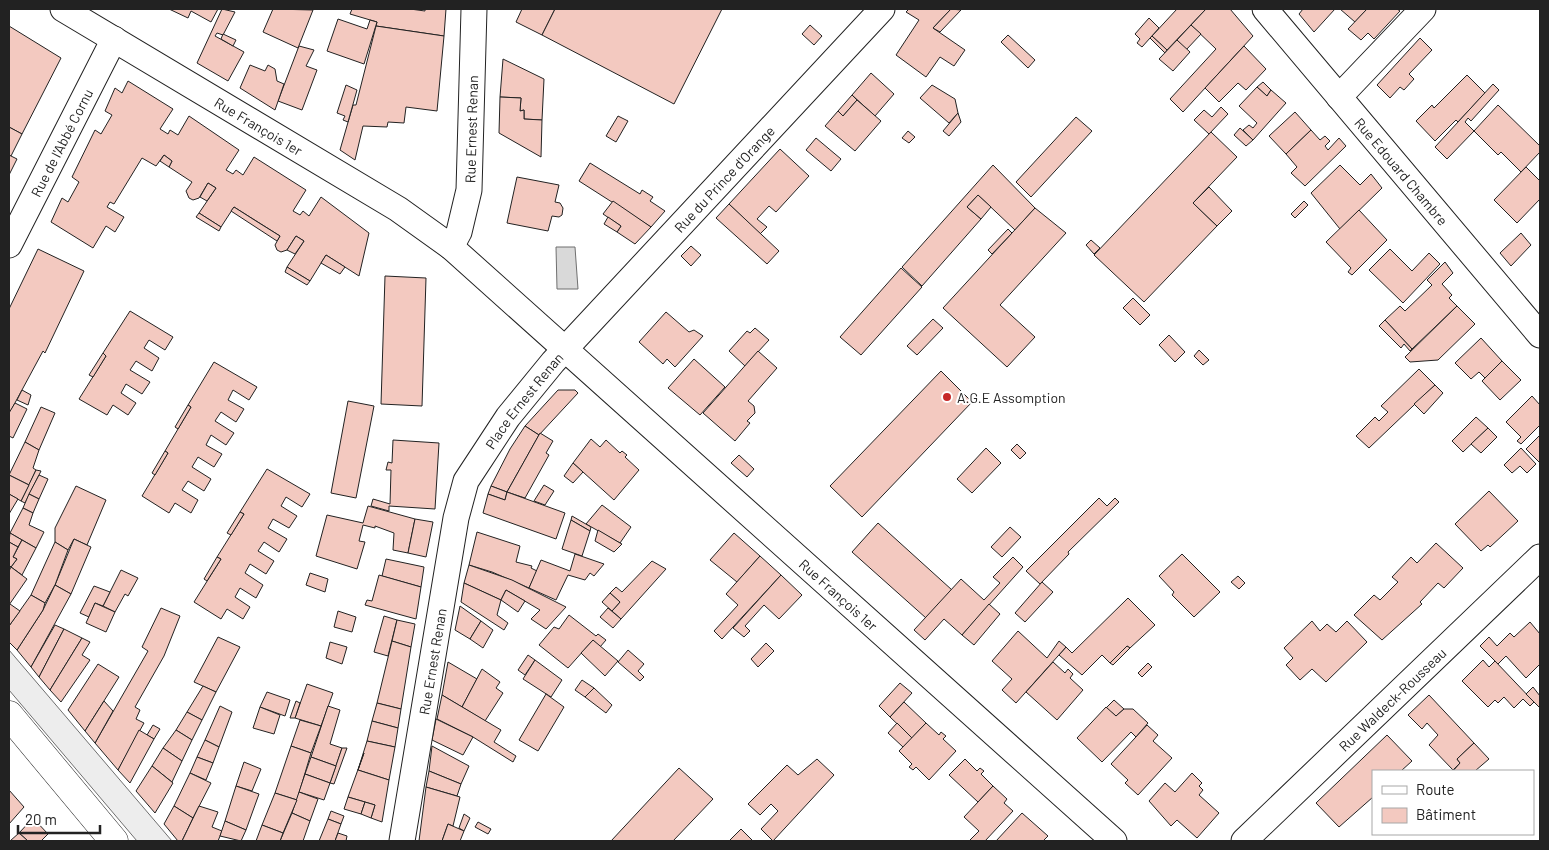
<svg xmlns="http://www.w3.org/2000/svg" width="1549" height="850" font-family="Barlow,sans-serif">
<style>
.parking{fill:#ededed;stroke:#6f6f6f}
.water{fill:#d9d9d9;stroke:#6f6f6f}
.building{fill:#f3c9c0;stroke:#222}
.lines{fill:none;stroke-linecap:round;stroke-linejoin:round}
.street-casing{stroke:#222;stroke-width:27}
.secondary-casing{stroke:#222;stroke-width:29}
.street{stroke:#fff;stroke-width:25}
.secondary{stroke:#fff;stroke-width:28}
.poi-dot{fill:#c62828;stroke:#fff;stroke-width:2}
.labels{text-anchor:middle;dominant-baseline:central;stroke-width:4;stroke-linejoin:round;paint-order:stroke}
.street-label{font-size:14px;fill:#222;stroke:#fff}
.poi-label{font-size:14px;fill:#222;stroke:#fff;text-anchor:start}
</style>
<rect width="100%" height="100%" fill="#fff"/>
<polygon class="parking" points="9,650 172,841 137,841 9,690"/>
<polygon class="water" points="556,247 575,247 578,289 557,289"/>
<g class="building">
<polygon points="169,9 218,9 211,22 191,11 188,18"/>
<polygon points="222,9 235,12 223,35 217,33 215,36 244,52 228,81 197,63"/>
<polygon points="273,9 313,10 298,48 263,32"/>
<polygon points="352,9 410,9 425,11 425,9 446,9 444,36 376,26 377,22 350,14"/>
<polygon points="522,9 555,9 542,35 516,22"/>
<polygon points="555,9 722,9 674,104 542,35"/>
<polygon points="909,9 951,9 933,28 965,50 954,66 940,57 926,77 896,55 919,20 906,12"/>
<polygon points="951,9 961,10 940,32 933,28"/>
<polygon points="1177,9 1206,9 1167,50 1152,36"/>
<polygon points="1206,9 1230,9 1253,36 1183,112 1170,99 1216,49 1191,25"/>
<polygon points="1303,9 1335,9 1314,32 1299,14"/>
<polygon points="1340,9 1367,9 1355,22"/>
<polygon points="1367,9 1397,9 1400,11 1374,39 1368,33 1361,40 1348,29"/>
<polygon points="1149,18 1159,28 1142,47 1137,43 1140,39 1135,34"/>
<polygon points="338,19 367,29 370,20 377,22 364,64 327,51"/>
<polygon points="810,25 822,36 814,45 802,34"/>
<polygon points="1191,25 1201,34 1186,50 1177,40"/>
<polygon points="9,26 61,58 22,134 9,127"/>
<polygon points="376,26 444,36 437,111 406,107 404,123 388,122 387,127 363,126 355,160 340,150 353,105 356,105"/>
<polygon points="223,34 236,40 233,46 221,39"/>
<polygon points="1008,35 1035,60 1028,68 1001,42"/>
<polygon points="1152,36 1167,50 1165,53 1150,38"/>
<polygon points="1420,38 1432,50 1409,74 1414,79 1404,90 1400,87 1390,98 1377,85"/>
<polygon points="1177,40 1190,52 1173,71 1159,59"/>
<polygon points="299,46 314,50 306,66 317,70 302,110 278,101"/>
<polygon points="1244,46 1266,69 1246,90 1238,83 1219,102 1205,88"/>
<polygon points="503,59 544,79 542,120 524,119 524,110 520,111 521,98 500,97"/>
<polygon points="250,65 265,71 268,65 275,69 277,81 284,84 275,110 240,88"/>
<polygon points="871,73 894,94 875,116 852,95"/>
<polygon points="1467,75 1485,93 1458,122 1456,120 1435,141 1416,121 1432,105 1434,108"/>
<polygon points="128,81 173,109 160,129 168,134 170,130 178,135 189,116 239,150 226,170 233,174 236,170 243,175 254,157 306,190 293,211 300,215 303,211 309,216 321,197 369,233 359,276 326,255 310,281 287,267 304,241 296,236 287,250 281,252 277,250 275,245 280,236 234,207 221,227 199,213 216,188 208,183 199,198 193,200 189,198 186,191 192,182 169,167 172,161 164,155 156,166 142,158 114,204 110,202 107,207 124,217 115,232 106,226 93,248 51,222 62,198 68,202 79,182 72,177 95,130 101,134 112,115 105,111 115,88 122,93"/>
<polygon points="1263,82 1271,90 1267,96 1257,87"/>
<polygon points="1493,84 1499,90 1471,121 1468,118 1465,122 1474,131 1447,159 1435,147"/>
<polygon points="346,85 357,90 348,122 343,120 345,116 337,113"/>
<polygon points="932,85 955,99 958,113 949,123 920,98"/>
<polygon points="1257,87 1267,96 1271,90 1286,103 1253,140 1243,130 1249,125 1253,128 1257,123 1239,106"/>
<polygon points="852,95 857,100 843,116 838,111"/>
<polygon points="500,97 521,98 520,111 524,110 524,119 542,120 541,157 499,133"/>
<polygon points="857,100 881,121 855,151 825,126 838,111 843,116"/>
<polygon points="1498,105 1540,146 1540,152 1521,172 1501,152 1498,155 1474,131"/>
<polygon points="1221,107 1228,114 1209,134 1194,120 1204,110 1212,117"/>
<polygon points="1295,112 1311,130 1286,154 1269,136"/>
<polygon points="958,113 961,122 949,136 943,131"/>
<polygon points="618,116 628,121 616,142 606,136"/>
<polygon points="1076,117 1092,131 1031,197 1016,182"/>
<polygon points="9,127 22,134 11,156 9,155"/>
<polygon points="1240,128 1253,140 1246,146 1234,135"/>
<polygon points="1311,130 1320,140 1325,136 1330,141 1325,146 1328,150 1339,138 1346,146 1305,186 1291,173 1297,167 1286,154"/>
<polygon points="908,131 915,137 909,143 902,138"/>
<polygon points="1211,132 1237,157 1193,203 1217,226 1144,302 1094,255"/>
<polygon points="816,138 841,159 831,171 806,150"/>
<polygon points="780,149 809,176 776,212 769,206 757,219 767,227 760,234 729,204"/>
<polygon points="9,155 17,159 9,175"/>
<polygon points="164,155 172,161 169,167 160,161"/>
<polygon points="590,163 640,194 642,190 653,197 650,201 665,211 651,227 579,181"/>
<polygon points="993,165 1035,208 1015,230 978,195 967,207 981,219 922,286 902,267"/>
<polygon points="1340,165 1360,185 1371,174 1382,188 1340,229 1311,193"/>
<polygon points="1526,167 1540,181 1540,199 1517,223 1494,200"/>
<polygon points="517,177 559,185 555,202 560,203 563,208 562,215 559,217 552,216 548,231 507,223"/>
<polygon points="208,183 216,188 207,201 200,197"/>
<polygon points="1209,187 1232,211 1217,226 1193,203"/>
<polygon points="978,195 991,207 981,219 967,207"/>
<polygon points="613,201 651,227 635,244 617,232 621,226 603,214"/>
<polygon points="1304,201 1308,205 1295,218 1291,214"/>
<polygon points="729,204 779,251 767,264 716,218"/>
<polygon points="234,207 256,221 280,236 277,241 231,211"/>
<polygon points="1035,208 1066,233 1000,305 1035,337 1007,367 943,308"/>
<polygon points="1359,210 1387,240 1352,275 1348,272 1351,268 1326,242"/>
<polygon points="199,213 221,227 219,231 196,217"/>
<polygon points="608,217 621,226 617,232 604,224"/>
<polygon points="1008,229 1012,233 992,254 988,250"/>
<polygon points="1521,233 1531,245 1511,266 1500,253"/>
<polygon points="296,236 304,241 295,254 287,250"/>
<polygon points="1091,240 1100,248 1094,254 1086,245"/>
<polygon points="691,246 701,255 691,266 681,256"/>
<polygon points="38,249 84,271 45,353 43,351 9,414 9,309"/>
<polygon points="1390,249 1412,271 1429,253 1440,264 1403,303 1369,270"/>
<polygon points="326,255 345,267 340,274 321,263"/>
<polygon points="1445,262 1453,273 1442,284 1452,295 1449,298 1457,306 1412,349 1385,320 1400,306 1405,311 1432,285 1427,280"/>
<polygon points="287,267 310,281 307,285 285,272"/>
<polygon points="901,268 922,287 861,355 840,337"/>
<polygon points="385,276 426,278 422,406 381,404"/>
<polygon points="1133,298 1150,315 1140,325 1123,308"/>
<polygon points="1457,306 1475,324 1438,360 1410,362 1405,357"/>
<polygon points="130,311 173,337 165,350 149,340 144,348 159,358 152,371 136,361 130,370 150,382 142,394 126,384 121,393 136,403 128,415 113,405 107,415 79,399 106,356 103,353"/>
<polygon points="666,312 689,332 694,330 703,336 675,367 667,359 663,364 639,342"/>
<polygon points="933,319 943,328 917,355 907,346"/>
<polygon points="1385,320 1412,349 1410,351 1404,344 1401,348 1379,326"/>
<polygon points="755,328 769,340 745,366 729,351 747,331 750,333"/>
<polygon points="1169,335 1185,352 1175,362 1159,345"/>
<polygon points="1481,338 1502,361 1485,378 1479,372 1471,379 1455,363"/>
<polygon points="1199,350 1209,360 1203,365 1194,356"/>
<polygon points="758,351 777,368 748,401 754,406 755,413 747,421 750,423 735,441 703,413"/>
<polygon points="103,353 106,356 93,377 89,375"/>
<polygon points="694,359 725,387 700,415 668,388"/>
<polygon points="1502,361 1521,380 1500,400 1482,381"/>
<polygon points="214,362 257,387 249,400 233,390 228,400 244,409 236,422 221,412 215,421 234,433 226,445 211,435 206,445 222,454 214,467 198,457 192,467 211,479 204,491 188,481 182,490 198,500 191,513 175,503 169,513 142,496 168,453 165,451 191,407 188,405"/>
<polygon points="1419,369 1435,385 1369,448 1356,436 1375,417 1379,421 1388,412 1381,406"/>
<polygon points="941,371 972,402 862,517 830,486"/>
<polygon points="1435,385 1443,393 1424,414 1414,404"/>
<polygon points="22,390 31,395 28,405 17,400"/>
<polygon points="558,390 575,390 578,393 539,435 525,426"/>
<polygon points="1532,396 1540,405 1540,425 1521,444 1517,441 1521,437 1506,422"/>
<polygon points="348,401 374,406 356,498 331,493"/>
<polygon points="15,403 27,409 13,438 9,436 9,413"/>
<polygon points="188,405 191,407 178,429 175,427"/>
<polygon points="41,407 55,413 39,450 25,442"/>
<polygon points="1476,417 1488,428 1463,452 1452,441"/>
<polygon points="525,426 539,435 507,492 491,486 510,449"/>
<polygon points="1488,428 1497,437 1481,453 1471,444"/>
<polygon points="540,433 553,441 546,453 549,455 525,498 507,492"/>
<polygon points="1540,435 1540,463 1526,449"/>
<polygon points="591,439 600,447 606,440 620,453 622,451 627,455 625,457 639,470 614,500 573,463"/>
<polygon points="393,440 439,443 435,509 389,506 389,511 371,506 373,499 390,504 391,470 386,470 388,462 392,463"/>
<polygon points="25,442 39,450 33,468 36,470 29,485 9,475"/>
<polygon points="1017,444 1026,453 1020,459 1011,450"/>
<polygon points="986,448 1001,463 972,493 957,479"/>
<polygon points="1521,448 1536,464 1527,473 1520,466 1512,473 1504,465"/>
<polygon points="165,451 168,453 155,475 152,473"/>
<polygon points="739,455 754,469 747,477 731,463"/>
<polygon points="573,463 583,472 573,483 564,476"/>
<polygon points="267,469 310,494 302,507 286,497 281,506 297,516 289,528 273,519 268,528 287,539 279,552 264,542 258,551 274,561 266,574 250,564 245,573 263,585 256,598 240,588 235,597 250,607 243,619 227,609 221,619 194,602 221,559 217,557 244,514 240,512"/>
<polygon points="36,470 41,471 25,503 21,501"/>
<polygon points="9,475 29,485 21,501 9,494"/>
<polygon points="39,475 48,479 39,499 29,494"/>
<polygon points="544,485 554,491 545,505 534,501"/>
<polygon points="76,486 106,500 87,545 74,539 68,550 55,542 55,528"/>
<polygon points="491,486 507,492 505,500 488,494"/>
<polygon points="1489,491 1518,521 1490,547 1488,545 1481,551 1455,524"/>
<polygon points="507,492 565,513 556,539 483,513 488,494 505,500"/>
<polygon points="9,494 18,499 9,514"/>
<polygon points="29,494 39,499 33,513 23,508"/>
<polygon points="1099,498 1107,506 1115,498 1119,502 1068,552 1069,554 1040,584 1026,571"/>
<polygon points="602,505 631,527 620,543 586,524"/>
<polygon points="368,506 415,519 408,553 393,550 394,533 375,526 375,528 363,525 359,541 365,542 357,569 316,556 327,515 363,523"/>
<polygon points="23,508 33,513 29,525 44,532 36,548 10,533"/>
<polygon points="240,512 244,514 231,535 227,533"/>
<polygon points="572,516 591,527 590,531 571,520"/>
<polygon points="415,519 433,522 426,557 408,553"/>
<polygon points="571,520 590,531 582,556 562,549"/>
<polygon points="878,523 952,590 926,618 852,552"/>
<polygon points="1010,527 1021,537 1002,557 991,547"/>
<polygon points="598,530 620,543 622,544 614,552 595,541"/>
<polygon points="477,532 520,546 516,562 532,566 531,568 537,571 529,588 492,572 469,565"/>
<polygon points="10,533 22,540 18,547 9,542"/>
<polygon points="734,533 760,556 737,582 710,560"/>
<polygon points="74,539 91,547 71,594 55,585"/>
<polygon points="22,540 36,548 22,575 11,567 17,559 13,557"/>
<polygon points="9,542 18,547 13,557 17,559 11,567 9,565"/>
<polygon points="55,542 68,550 55,585 45,603 31,595"/>
<polygon points="1436,543 1463,568 1444,588 1438,583 1420,602 1422,604 1382,640 1354,615 1374,595 1380,600 1398,582 1392,577 1411,557 1417,563"/>
<polygon points="575,554 604,564 594,576 590,573 585,580 568,575 556,600 529,588 541,560 570,571"/>
<polygon points="1182,554 1220,592 1194,617 1172,595 1174,592 1159,576"/>
<polygon points="760,556 781,575 722,639 714,631 738,605 726,594"/>
<polygon points="217,557 221,559 207,581 204,579"/>
<polygon points="1013,557 1023,567 962,635 944,619 925,640 914,630 961,579 984,600 1000,583 993,577"/>
<polygon points="386,559 424,567 421,587 382,576"/>
<polygon points="652,561 666,569 621,619 612,611 620,602 610,593 616,587 622,592"/>
<polygon points="469,565 512,580 566,607 546,629 531,619 540,610 506,590 501,600 464,583"/>
<polygon points="11,567 27,579 9,605 9,571"/>
<polygon points="121,570 138,578 128,596 125,594 115,612 103,606"/>
<polygon points="310,573 328,579 325,592 306,585"/>
<polygon points="379,575 421,587 416,619 365,605 367,600 372,601"/>
<polygon points="781,575 802,595 779,619 764,605 745,626 750,631 744,637 733,628"/>
<polygon points="1238,576 1245,583 1239,589 1231,582"/>
<polygon points="1042,582 1053,592 1025,622 1015,613"/>
<polygon points="464,583 501,600 497,615 508,623 504,630 461,602"/>
<polygon points="55,585 71,594 31,667 17,650 43,610"/>
<polygon points="94,586 110,592 103,606 95,603 89,617 80,613"/>
<polygon points="506,590 525,601 518,612 501,600"/>
<polygon points="610,593 620,602 612,611 602,602"/>
<polygon points="31,595 45,603 43,610 17,650 9,642 9,626"/>
<polygon points="1128,598 1155,625 1130,648 1127,646 1110,663 1102,655 1082,675 1059,655 1066,647 1072,653"/>
<polygon points="95,603 115,612 106,632 86,623"/>
<polygon points="10,604 20,611 9,626 9,605"/>
<polygon points="989,604 1000,614 974,645 962,635"/>
<polygon points="460,606 481,621 470,639 455,630"/>
<polygon points="161,608 180,616 164,656 135,707 140,710 136,719 144,723 118,770 95,743 148,651 142,647"/>
<polygon points="608,608 621,619 613,628 600,617"/>
<polygon points="338,611 356,617 352,632 334,627"/>
<polygon points="569,615 596,636 598,634 606,640 600,647 593,640 568,668 539,645 554,627 559,629"/>
<polygon points="384,616 397,620 388,656 374,652"/>
<polygon points="397,620 415,624 411,647 392,641"/>
<polygon points="481,621 493,630 483,648 470,639"/>
<polygon points="1312,621 1320,631 1327,624 1336,632 1347,621 1367,642 1326,682 1312,669 1300,680 1286,665 1293,658 1284,648"/>
<polygon points="1530,622 1540,634 1540,664 1526,678 1506,656 1498,664 1480,646 1489,637 1497,646 1510,633 1514,637"/>
<polygon points="55,625 64,629 39,677 31,667"/>
<polygon points="64,629 82,638 50,690 39,677"/>
<polygon points="1018,631 1047,658 1059,641 1066,647 1016,703 1002,690 1012,679 992,661"/>
<polygon points="218,637 240,647 216,692 194,682"/>
<polygon points="82,638 90,642 82,655 90,660 61,702 50,690"/>
<polygon points="593,640 618,661 605,676 581,653"/>
<polygon points="392,641 411,647 401,709 377,703"/>
<polygon points="330,642 347,647 342,664 326,658"/>
<polygon points="766,643 774,651 758,667 751,659"/>
<polygon points="1127,646 1130,648 1113,665 1110,663"/>
<polygon points="628,650 644,664 638,671 644,677 640,681 618,662"/>
<polygon points="528,655 535,660 525,675 518,670"/>
<polygon points="535,660 562,680 551,697 523,679"/>
<polygon points="1483,660 1489,667 1495,661 1534,702 1530,706 1523,699 1514,708 1504,697 1498,703 1495,700 1488,707 1462,681"/>
<polygon points="448,662 477,679 462,707 442,695"/>
<polygon points="1053,662 1065,673 1068,669 1073,674 1070,678 1083,690 1057,720 1026,692"/>
<polygon points="1148,663 1152,667 1142,677 1138,673"/>
<polygon points="98,664 119,677 85,731 68,710"/>
<polygon points="482,669 500,682 496,688 503,693 485,721 462,707"/>
<polygon points="582,680 594,688 585,697 575,690"/>
<polygon points="900,683 912,693 890,717 879,706"/>
<polygon points="307,684 333,693 321,726 295,718"/>
<polygon points="203,686 216,692 202,720 187,712"/>
<polygon points="1533,687 1540,696 1540,708 1526,694"/>
<polygon points="594,688 612,705 606,713 585,697"/>
<polygon points="267,692 290,700 285,716 260,707"/>
<polygon points="546,694 564,707 538,751 519,740"/>
<polygon points="442,695 501,730 494,742 516,756 513,762 473,737 437,719"/>
<polygon points="1429,695 1474,743 1457,759 1460,763 1453,770 1429,745 1438,735 1427,723 1422,729 1408,715"/>
<polygon points="1114,700 1124,709 1116,716 1106,708"/>
<polygon points="104,701 113,711 95,743 85,731"/>
<polygon points="296,701 300,703 295,718 290,718"/>
<polygon points="904,702 926,723 912,738 890,717"/>
<polygon points="377,703 401,709 398,728 372,721"/>
<polygon points="220,706 232,712 219,747 205,740"/>
<polygon points="328,706 340,710 330,744 342,748 336,766 311,757"/>
<polygon points="260,707 280,715 274,734 253,728"/>
<polygon points="1106,707 1116,716 1124,709 1133,709 1148,723 1136,737 1131,732 1102,762 1077,738"/>
<polygon points="187,712 202,720 192,740 176,730"/>
<polygon points="436,719 473,737 463,755 432,740"/>
<polygon points="300,720 321,726 311,753 291,746"/>
<polygon points="372,721 398,728 395,747 367,741"/>
<polygon points="897,723 912,738 903,747 888,733"/>
<polygon points="926,723 939,735 941,732 946,736 943,739 956,751 929,780 916,767 913,770 909,767 912,764 899,751"/>
<polygon points="153,725 160,729 154,739 147,735"/>
<polygon points="1147,725 1158,735 1153,741 1172,758 1138,795 1125,783 1128,780 1111,764"/>
<polygon points="139,730 154,739 130,783 118,770"/>
<polygon points="176,730 192,740 182,761 163,748"/>
<polygon points="1387,735 1412,761 1401,771 1373,771 1373,797 1339,827 1316,803"/>
<polygon points="205,740 219,747 213,763 197,757"/>
<polygon points="367,741 395,747 389,780 358,770"/>
<polygon points="1474,743 1489,759 1475,771 1453,771 1460,763 1457,759"/>
<polygon points="291,746 311,753 297,800 275,793"/>
<polygon points="432,746 469,766 461,784 429,771"/>
<polygon points="163,748 182,761 172,782 152,766"/>
<polygon points="342,748 347,748 334,784 330,783"/>
<polygon points="364,753 358,770 389,780 382,822 371,818 375,805 348,797"/>
<polygon points="197,757 213,763 206,780 190,773"/>
<polygon points="311,757 336,766 330,783 305,774"/>
<polygon points="817,759 834,775 773,841 761,829 778,811 771,804 760,815 748,804 787,765 798,775"/>
<polygon points="965,759 977,771 980,768 984,771 981,774 993,786 978,802 949,775"/>
<polygon points="244,762 261,769 252,791 236,786"/>
<polygon points="152,766 173,783 155,813 136,791"/>
<polygon points="679,768 713,799 673,841 611,841"/>
<polygon points="429,771 461,784 457,796 426,787"/>
<polygon points="190,773 211,783 193,818 174,806"/>
<polygon points="1192,773 1202,783 1199,786 1203,790 1199,795 1219,813 1197,838 1177,820 1171,826 1149,801 1165,783 1175,792"/>
<polygon points="305,774 330,783 324,800 299,792"/>
<polygon points="236,786 259,794 246,830 225,821"/>
<polygon points="993,786 1007,799 1004,803 1013,811 985,841 969,841 979,831 964,817"/>
<polygon points="426,787 460,797 453,826 448,824 442,841 419,841"/>
<polygon points="9,790 24,807 9,824"/>
<polygon points="299,792 318,799 310,821 292,813"/>
<polygon points="275,793 297,800 283,833 262,825"/>
<polygon points="348,797 365,802 361,814 344,809"/>
<polygon points="365,802 375,805 371,818 361,814"/>
<polygon points="174,806 193,818 182,841 178,841 164,824"/>
<polygon points="199,806 218,812 212,827 222,831 218,841 182,841"/>
<polygon points="331,811 344,816 341,824 328,819"/>
<polygon points="292,813 310,821 303,841 280,841"/>
<polygon points="1022,813 1048,836 1043,841 996,841"/>
<polygon points="464,814 470,818 464,831 459,828"/>
<polygon points="33,818 48,834 41,841 28,841 19,833"/>
<polygon points="328,819 341,824 335,841 319,841"/>
<polygon points="225,821 246,830 241,841 220,836"/>
<polygon points="478,822 491,829 488,834 475,827"/>
<polygon points="448,824 464,831 460,841 442,841"/>
<polygon points="262,825 283,833 280,841 256,841"/>
<polygon points="741,829 753,841 729,841"/>
<polygon points="19,833 28,841 10,841"/>
<polygon points="338,833 347,836 346,841 335,841"/>
</g>
<g class="lines">
<defs>
<g id="street">
<path id="s1" d="M63,9l335,200 53,38 663,594"/>
<path id="s2" d="M1265,9l275,326"/>
<polyline points="1339,97 1423,9"/>
<path id="s3" d="M9,245l105,-206"/>
<path id="s4" d="M451,247l8,-15 10,-42 5,-181"/>
<path id="s5" d="M402,841l54,-323 10,-37 42,-64 45,-55 329,-353"/>
<path id="s6" d="M1244,841l296,-284"/>
</g>
<polyline id="secondary" points="9,715 114,841"/>
</defs>
<use href="#street" class="street-casing"/>
<use href="#secondary" class="secondary-casing"/>
<use href="#street" class="street"/>
<use href="#secondary" class="secondary"/>
</g>
<circle class="poi-dot" cx="947" cy="397" r="5"/>
<g class="labels">
<g class="street-label">
<text stroke="none"><textPath href="#s1" startOffset="228">Rue François 1er</textPath></text>
<text stroke="none"><textPath href="#s4" startOffset="121">Rue Ernest Renan</textPath></text>
<text stroke="none"><textPath href="#s3" startOffset="115">Rue de l'Abbé Cornu</textPath></text>
<text stroke="none"><textPath href="#s2" startOffset="212">Rue Edouard Chambre</textPath></text>
<text stroke="none"><textPath href="#s5" startOffset="764">Rue du Prince d'Orange</textPath></text>
<text stroke="none"><textPath href="#s5" startOffset="465">Place Ernest Renan</textPath></text>
<text stroke="none"><textPath href="#s1" startOffset="976">Rue François 1er</textPath></text>
<text stroke="none"><textPath href="#s5" startOffset="182">Rue Ernest Renan</textPath></text>
<text stroke="none"><textPath href="#s6" startOffset="205">Rue Waldeck-Rousseau</textPath></text>
</g>
<g class="poi-label">
<text x="957" y="397">A.G.E Assomption</text>
</g>
</g>
<rect width="1549" height="850" fill="none" stroke="#222222" stroke-width="20"/>
<rect x="1372" y="770" width="162" height="65" fill="#ffffff" stroke="#a7a7a7"/>
<rect x="1382" y="786" width="25" height="8" fill="#ffffff" stroke="#a7a7a7"/>
<text x="1416" y="795" font-size="15" fill="#222222">Route</text>
<rect x="1382" y="808" width="25" height="15" fill="#f3c9c0" stroke="#a7a7a7"/>
<text x="1416" y="820" font-size="15" fill="#222222">Bâtiment</text>
<path d="M18 825v8h82v-8" fill="none" stroke="#222222" stroke-width="2.5"/>
<text x="25" y="825" font-size="15" fill="#222222" stroke="#ffffff" stroke-width="4" paint-order="stroke">20 m</text>
</svg>
